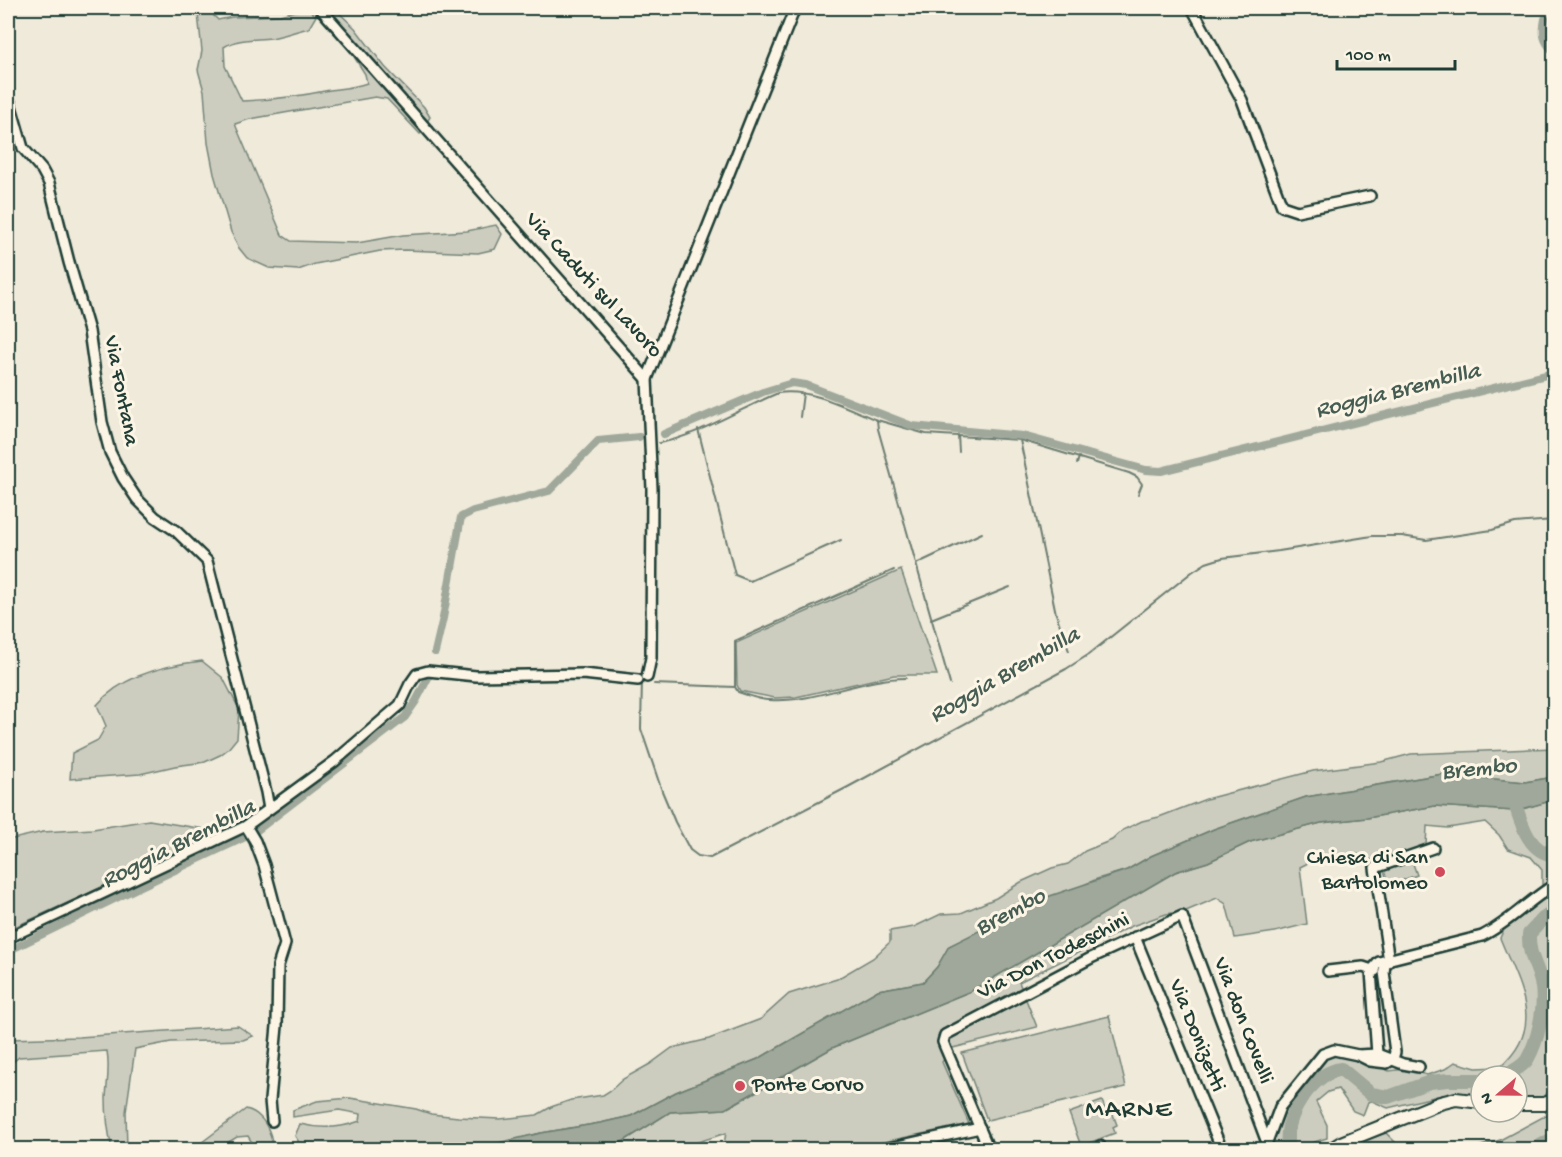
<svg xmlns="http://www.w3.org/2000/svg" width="1562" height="1157" font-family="'Gochi Hand',sans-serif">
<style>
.green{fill:#cccdbf;stroke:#76857a;stroke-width:1.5}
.water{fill:#9fa89a;stroke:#6c7d71;stroke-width:1.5}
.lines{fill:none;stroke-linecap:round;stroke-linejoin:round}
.stream{stroke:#6c7d71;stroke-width:2}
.canal{stroke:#9fa89a;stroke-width:8}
.river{stroke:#9fa89a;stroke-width:14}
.minor-casing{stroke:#1f3d34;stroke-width:14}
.tertiary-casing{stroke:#1f3d34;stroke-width:16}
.minor{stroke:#fcf5e5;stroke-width:9}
.tertiary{stroke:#fcf5e5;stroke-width:12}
.poi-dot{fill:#d1495b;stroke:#fcf5e5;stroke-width:2}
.labels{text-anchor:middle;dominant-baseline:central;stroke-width:6;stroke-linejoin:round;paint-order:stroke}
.street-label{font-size:22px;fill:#1f3d34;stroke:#fcf5e5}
.poi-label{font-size:22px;fill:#1f3d34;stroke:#fcf5e5;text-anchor:end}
.water-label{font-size:24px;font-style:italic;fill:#455d53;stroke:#fcf5e5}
.quarter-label{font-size:26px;letter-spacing:1.5px;fill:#1f3d34;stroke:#fcf5e5}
</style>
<rect width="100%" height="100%" fill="#efeada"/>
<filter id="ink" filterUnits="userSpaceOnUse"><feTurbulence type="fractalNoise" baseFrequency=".0167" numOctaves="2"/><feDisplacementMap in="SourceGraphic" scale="12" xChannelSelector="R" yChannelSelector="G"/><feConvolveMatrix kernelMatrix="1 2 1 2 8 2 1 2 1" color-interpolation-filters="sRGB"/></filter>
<g filter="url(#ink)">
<g class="green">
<path d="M307,8l9,8 -7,12c-13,3 -26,8 -38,10 -17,2 -33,0 -47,9l1,19 17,35c30,-1 59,-5 88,-11 14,-2 23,-2 37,-7l-2,-9 -42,-66h11l21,20 30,39 39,40 6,10 -10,17 -33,-35 -12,-2 -125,22 -15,5 47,111 9,6 66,2 46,-8 64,-4 29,-6 6,9 -7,15 -17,4 -73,-3 -25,1 -65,13 -17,6 -29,-2 -22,-10 -8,-10 -8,-16 -17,-58 -6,-31 -4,-52 -6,-21 4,-19 -4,-37 9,-5 11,11 14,-3 48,-2z"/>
<polygon points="901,570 937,675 894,675 796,697 775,698 740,691 737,685 736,643"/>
<path d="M202,661l21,17 16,31 -2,29 -9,11 -8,6 -15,7 -30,4 -35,8 -70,5 2,-26 26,-13 8,-14 -9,-21c24,-29 69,-40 105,-44z"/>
<path d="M1554,748v29l-29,5 -83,-8 -136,23 -92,32 -63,27 -24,14 -30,9 -148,67 -12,21 -14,15 -45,8 -120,69 -82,33 -45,24 -31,7 -59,10 -69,17 -169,-1 -8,-13 5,-12c19,5 41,4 60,-3l1,-7 -22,-4 -46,7v-7l24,-9 33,-3 66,11 15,5 27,3 42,2 37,-4 14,-8 20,-7 32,-5 8,-5 12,-11 27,-15 22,-16 37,-9 52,-20 28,-25 48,-15 36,-21 17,-16v-11l24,-4 27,-13 20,-1 35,-15 25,-16 31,-14 16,-4 17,-13 27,-11 11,-10 19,-9 17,-4 47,-18 107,-28 68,-9 30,-8z"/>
<path d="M1554,800v16l-3,2 2,16 -4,12 5,5v232l-9,13 -20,5 -8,-1v-24h-36v19l-8,-2 -31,2 -54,13 -16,-7 -4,1 -5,13 -10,-4 -15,-22 -10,3 -12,10 11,23v13c-23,6 -31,16 -56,7l3,-14 11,-25 33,-44 21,-8 15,2 35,15 16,-2 22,6 18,-6 10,-7 21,6 24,-1c48,-41 18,-83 0,-129l5,-11 14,-17 13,-2 10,-9v-29l-11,-13 -23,-8 -9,-14 -14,-13 -37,6 -21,-2 -1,19 -50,17 -19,-8 -39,4 -18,9 7,57 -32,8 -40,6 -9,-34 -9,-6 -31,13 -20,3 -34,12 -113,56 18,45 -84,21 -11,14 27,62 -109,23 -1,2h-136l3,-16 -50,16 -77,1 14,-2 57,-36 56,-3 106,-61 139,-57 204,-119 33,-10 42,-20 71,-19 46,-5 68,-12 80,5z"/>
<polygon points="149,820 216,831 201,842 8,930 8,840 43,832 93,829"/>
<polygon points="1411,858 1417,875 1389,885 1383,868"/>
<polygon points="1109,1016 1126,1087 987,1120 962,1053"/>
<path d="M238,1026l15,10 -10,4 -72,2 -36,7 -9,63 1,37h-15c-4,-17 -6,-34 -6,-51 1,-17 4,-30 1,-47l-88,6 -11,9v-27l71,-2z"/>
<polygon points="1102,1101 1106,1111 1111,1109 1117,1125 1113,1127 1115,1133 1081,1146 1069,1113"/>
<path d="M246,1109c17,4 27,24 26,40h-16l-8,-13 -11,1 -20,12h-24z"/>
<polygon points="1554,1111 1554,1149 1472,1149 1500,1140"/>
<polygon points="1386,1133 1396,1143 1389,1149 1352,1149 1355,1144"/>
</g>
<polygon class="water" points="1443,774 1525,782 1554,777 1554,800 1515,811 1435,806 1367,818 1321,823 1250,842 1208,862 1175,872 971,991 832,1048 725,1109 670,1112 613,1148 472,1149 541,1133 600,1123 631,1116 676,1092 758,1059 878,990 923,982 937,967 949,946 1044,898 1127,870 1151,856 1214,829 1306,797"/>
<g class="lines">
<g class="stream">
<polyline points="800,417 803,393"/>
<polyline points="698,429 735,575 750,581 841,540"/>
<polyline points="958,435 959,452"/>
<polyline points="1020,440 1056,614 1069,651"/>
<path d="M659,443c36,-6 83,-35 119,-50 34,-5 68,15 99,27"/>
<polyline points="1077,464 1079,457"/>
<polyline points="916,564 982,533"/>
<polyline points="931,619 1010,587"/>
<polyline points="642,679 641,729 662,791 675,822 690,850 698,856 710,858 848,787 1066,669 1088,655 1192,572 1206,563 1222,558 1279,551 1372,536 1402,536 1426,540 1492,530 1515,523 1554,520"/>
<polyline points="654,684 735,687 735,641 894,570"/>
<polyline points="950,684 878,429 877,420 926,434 1020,440 1129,473 1137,477 1142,484 1138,494"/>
<path d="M735,687l3,5c10,3 21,8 32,8 46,3 90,-22 136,-22"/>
</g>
<g class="canal">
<path d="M1545,19c-3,15 -2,22 9,33"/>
<polyline points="664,434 763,392 792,383 806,385 912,426 1023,436 1146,470 1161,471 1554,373"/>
<polyline points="435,652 443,618 461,517 473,511 549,491 598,441 639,437"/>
<polyline points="8,951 139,887 252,834 405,717 416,701 429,676"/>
<polyline points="1526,1150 1554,1135"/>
</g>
<g class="river">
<path d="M1512,795c8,22 14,57 42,60"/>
<path d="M1504,1076c8,-4 18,-9 23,-16 11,-19 18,-51 15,-73 -3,-20 -14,-29 -13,-53l14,-15 11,-7"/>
<path d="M1287,1150c1,-8 0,-17 2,-24 6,-24 27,-53 52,-57l30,25 17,3 42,-15 18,-2h33"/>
</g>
<defs>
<g id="minor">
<polyline points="320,8 647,379"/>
<polyline points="1192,8 1242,100 1282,206 1297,211 1370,196"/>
<polyline points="8,96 23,148 42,170 49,183 69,262 89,331 102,422 110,452 123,478 137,499 155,517 176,531 207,561 266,792 269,809"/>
<polyline points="647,677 651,658 652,489 647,379 795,8"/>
<polyline points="246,826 255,841 264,865 285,944 278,966 277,1026 270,1100 272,1121"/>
<polyline points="1135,937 1222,1150"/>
<polyline points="8,938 246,826 335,761 400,705 410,684 417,674 428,671 476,676 583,674 638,680"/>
<polyline points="1389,961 1375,868 1433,848"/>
<polyline points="1328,971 1363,967 1375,971"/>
<polyline points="1377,1054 1403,1064 1419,1067"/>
<path d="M1358,1055l19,-1 -6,-83 8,-9 103,-26c27,-13 47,-36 72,-51"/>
<polyline points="1100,1146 1101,1150"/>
<polyline points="880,1150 980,1128"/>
<polyline points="989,1150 945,1047 943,1042 945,1035 1091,958 1182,916 1266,1140"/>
<polyline points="1264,1150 1280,1107 1323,1054 1334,1050 1358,1055 1370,1061 1387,1063 1393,1059 1395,1052 1384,972 1385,965 1389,961"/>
</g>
<g id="tertiary">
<polyline points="1517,1104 1544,1104 1554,1101"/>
<polyline points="1330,1150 1341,1143 1440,1103 1456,1099 1481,1102"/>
</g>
</defs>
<use href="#minor" class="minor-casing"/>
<use href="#tertiary" class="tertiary-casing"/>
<use href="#minor" class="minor"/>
<use href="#tertiary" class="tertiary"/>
</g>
</g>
<g class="poi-dot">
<circle cx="1440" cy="872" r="6"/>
<circle cx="740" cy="1086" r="6"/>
</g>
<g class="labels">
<g class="street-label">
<text transform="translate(593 286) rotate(47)">Via Caduti sul Lavoro</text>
<text transform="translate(120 391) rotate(79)">Via Fontana</text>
<text transform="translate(1054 957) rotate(-27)">Via Don Todeschini</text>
<text transform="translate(1242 1021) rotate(69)">Via don Covelli</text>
<text transform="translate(1196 1036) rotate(68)">Via Donizetti</text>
</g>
<g class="poi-label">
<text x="1428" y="859">Chiesa di San<tspan x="1428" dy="25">Bartolomeo</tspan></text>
<text x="752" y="1086" text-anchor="start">Ponte Corvo</text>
</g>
<g class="water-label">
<text transform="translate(1398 392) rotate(-14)">Roggia Brembilla</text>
<text transform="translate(1005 676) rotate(-30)">Roggia Brembilla</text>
<text transform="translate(1479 770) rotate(-5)">Brembo</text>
<text transform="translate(179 845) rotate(-27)">Roggia Brembilla</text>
<text transform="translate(1011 913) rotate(-28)">Brembo</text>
</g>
<g class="quarter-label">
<text x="1129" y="1111">MARNE</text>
</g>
</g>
<rect width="1562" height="1157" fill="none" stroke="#fcf5e5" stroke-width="30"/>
<rect x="15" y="15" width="1532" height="1127" fill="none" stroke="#1f3d34" stroke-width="2" filter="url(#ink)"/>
<g transform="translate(1499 1094) rotate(250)"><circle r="28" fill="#fcf5e5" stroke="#a4ab9e" stroke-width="1.5"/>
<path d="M0-4.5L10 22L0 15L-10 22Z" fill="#d1495b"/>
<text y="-9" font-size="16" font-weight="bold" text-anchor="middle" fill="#1f3d34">N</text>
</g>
<path d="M1337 60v9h118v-9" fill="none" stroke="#1f3d34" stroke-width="3"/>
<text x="1346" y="60" font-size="18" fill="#1f3d34" stroke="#fcf5e5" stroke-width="4.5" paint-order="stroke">100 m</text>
</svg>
